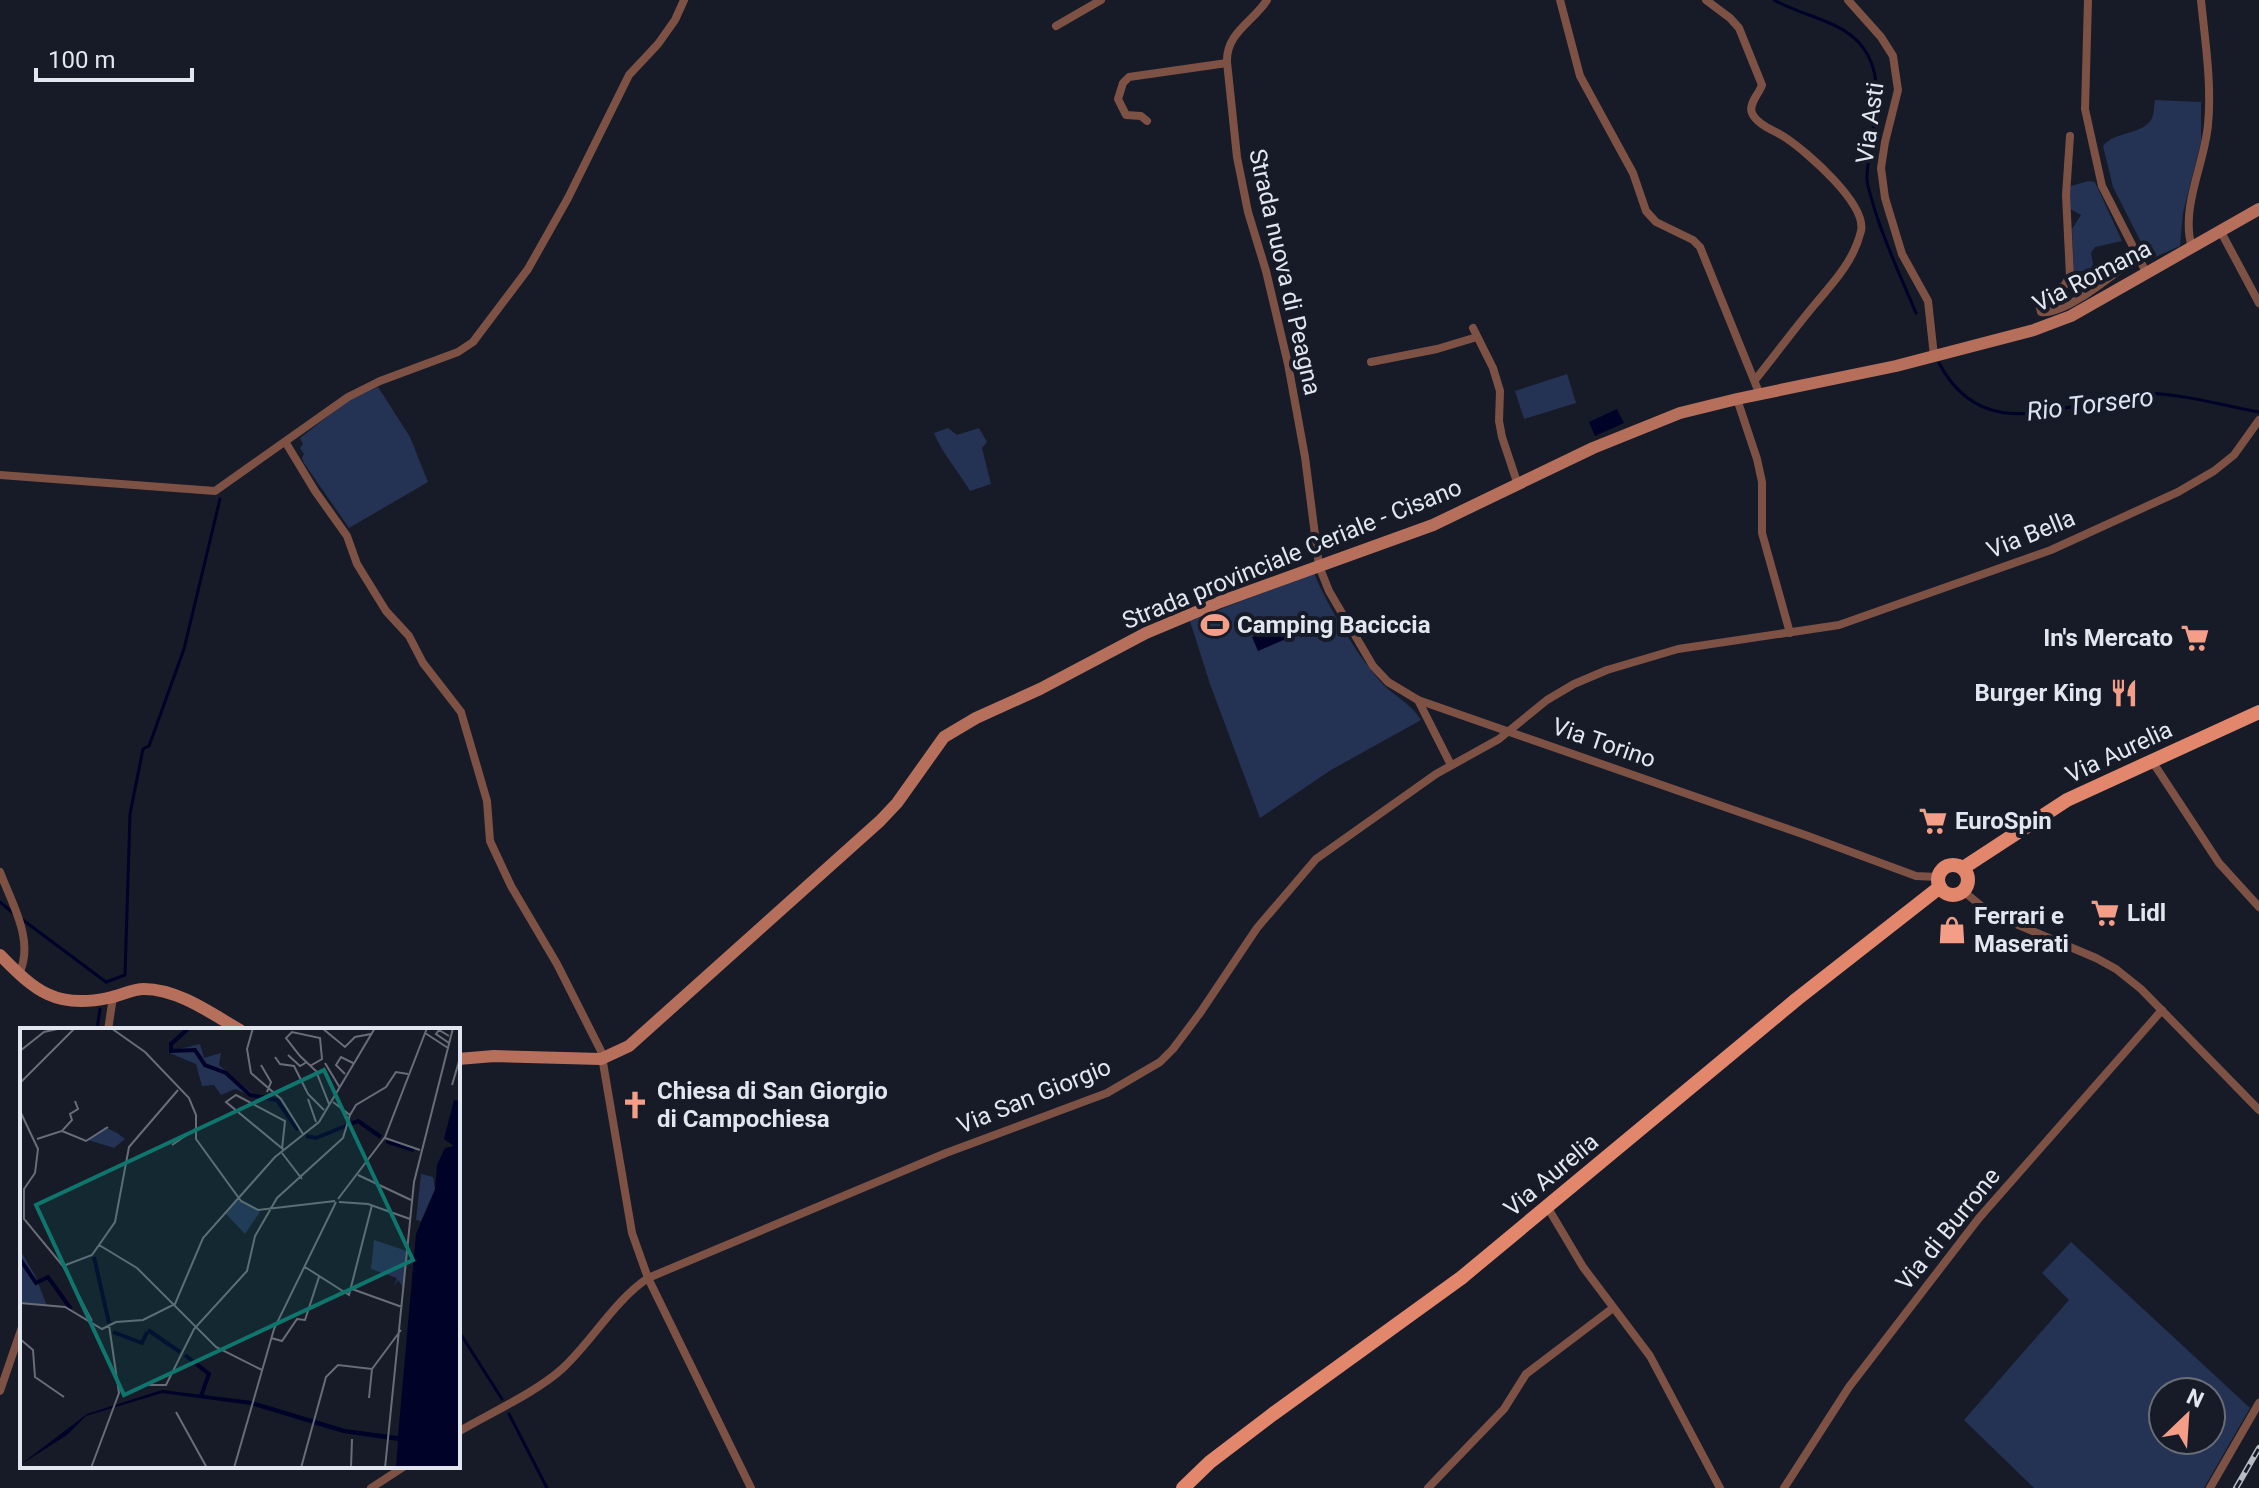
<svg xmlns="http://www.w3.org/2000/svg" width="2259" height="1488" font-family="Roboto,sans-serif">
<style>
.green{fill:#243253;fill-rule:evenodd}
.water{fill:#000228}
.lines{fill:none;stroke-linecap:round;stroke-linejoin:round}
.stream{stroke:#000228;stroke-width:3}
.minor{stroke:#7e5145;stroke-width:8}
.secondary{stroke:#b66f5b;stroke-width:12}
.primary{stroke:#e2866c;stroke-width:14}
.rail-casing{stroke:#b6bbc4;stroke-width:6}
.rail{stroke:#161b27;stroke-width:3;stroke-dasharray:9;stroke-linecap:butt}
.labels{text-anchor:middle;dominant-baseline:central;stroke-width:8;stroke-linejoin:round;paint-order:stroke}
.street-label{font-size:24px;fill:#e2e7ef;stroke:#161b27}
.poi-label{font-size:24px;font-weight:bold;fill:#e2e7ef;stroke:#161b27;text-anchor:start}
.water-label{font-size:26px;font-style:italic;fill:#dbe2f1;stroke:#161b27}
.inset-river{fill:none;stroke:#000228;stroke-width:4}
.inset-road{fill:none;stroke:#686d77;stroke-width:2}
.view{fill:#0f766e;fill-opacity:0.15;stroke:#0f766e;stroke-width:4}
.inset-edge{fill:none;stroke:#e2e7ef;stroke-width:4}
</style>
<rect width="100%" height="100%" fill="#161b27"/>
<g class="green">
<path d="M2155,100l46,2v40l-18,71 -3,33 -27,12 -7,-6 -33,-65 -10,-41c12,-15 38,-11 48,-26 3,-4 3,-14 4,-20z"/>
<polygon points="2088,181 2095,182 2122,241 2095,247 2091,253 2093,264 2091,270 2074,272 2072,229 2081,215 2070,209 2069,189 2071,186"/>
<polygon points="1567,374 1576,403 1524,419 1515,391"/>
<polygon points="378,387 410,437 428,482 349,528 304,463 302,458 304,454 300,448 303,444 300,438 349,400"/>
<path d="M948,428l9,7 22,-7 8,14 -5,6 9,36 -21,7c-12,-21 -27,-36 -36,-58z"/>
<path d="M1314,573c13,32 43,82 66,108 13,15 30,21 41,39l-90,50 -71,48 -50,-134 -20,-63z"/>
<path d="M2071,1242l179,166 -46,80h-170l-70,-68 105,-120 -27,-27zM2163,1392h48v48h-48z"/>
</g>
<g class="water">
<polygon points="1617,409 1624,423 1595,436 1589,422"/>
<polygon points="1280,625 1286,639 1258,651 1252,637"/>
</g>
<g class="lines">
<g class="stream">
<path d="M1774,0c29,17 70,20 90,49 25,35 5,87 3,126 -1,10 4,20 6,29 11,38 28,73 43,109"/>
<path d="M1939,363c39,74 104,49 169,36 11,-2 24,-6 36,-6 40,1 76,12 115,19"/>
<polyline points="0,902 13,913"/>
<polyline points="23,920 106,982"/>
<polyline points="106,982 125,975 130,814 143,749 149,746 184,649 220,499"/>
<polyline points="97,1030 100,1009"/>
<polyline points="458,1330 502,1399"/>
<polyline points="509,1414 547,1488"/>
</g>
<g class="minor">
<path d="M1267,0c-14,22 -41,33 -40,62l10,95 11,55 18,59 22,93 17,93 14,109 10,25 44,75 15,16 30,18 390,136 108,40 22,1"/>
<polyline points="1560,0 1580,76 1633,173 1646,211 1656,222 1693,240 1700,247 1760,395"/>
<path d="M1706,0l24,18 9,10 23,57c-3,9 -14,19 -10,28 5,12 24,18 34,25 21,14 81,66 75,93 -7,29 -26,50 -45,72 -21,25 -40,51 -61,77"/>
<polyline points="1848,0 1881,37 1893,56 1898,90 1885,142 1881,168 1885,198 1902,254 1928,301 1934,356"/>
<polyline points="2088,0 2085,109 2102,186 2147,274"/>
<polyline points="1056,26 1101,0"/>
<polyline points="1147,121 1141,116 1126,115 1118,99 1123,83 1129,77 1227,63"/>
<path d="M2070,136l-4,59 4,81 -6,10 -26,13 3,13c25,4 77,-42 98,-57"/>
<polyline points="2221,232 2259,303"/>
<path d="M2192,248c-12,-40 12,-82 16,-123 4,-41 -3,-84 -7,-125"/>
<polyline points="1473,328 1493,368 1500,391 1499,421 1502,437 1518,485"/>
<polyline points="1371,362 1437,349 1477,337"/>
<polyline points="1737,399 1757,459 1762,482 1762,533 1790,633"/>
<polyline points="286,443 315,491 347,536 357,564 386,611 409,636 423,663 461,712 487,801 490,841 511,886 557,964 601,1051 632,1233 648,1278 751,1488"/>
<polyline points="0,475 215,491 348,397 380,381 458,352 473,342 528,269 568,198 629,75 658,44 675,20 684,0"/>
<polyline points="1418,700 1451,765"/>
<polyline points="2152,761 2219,863 2259,907"/>
<path d="M0,872c12,32 35,69 19,102"/>
<polyline points="1963,891 1990,913 2096,958 2116,969 2141,989 2259,1110"/>
<polyline points="108,1030 113,997"/>
<polyline points="1548,1208 1583,1267 1650,1356 1720,1488"/>
<polyline points="0,1391 22,1327"/>
<path d="M458,1432c32,-19 79,-40 105,-64 30,-28 51,-67 85,-90l298,-125 161,-60 53,-31 13,-13 27,-36 57,-85 59,-69 120,-85 63,-35 48,-39 27,-16 33,-14 71,-21 161,-24 212,-75 127,-58 36,-21 20,-16 25,-35"/>
<polyline points="371,1488 405,1466"/>
<polyline points="1428,1488 1504,1409 1526,1374 1613,1308"/>
<polyline points="1784,1488 1849,1387 1979,1218 2162,1010"/>
<polyline points="2210,1488 2259,1403"/>
</g>
<g class="secondary">
<path d="M0,955c35,36 56,54 108,43 12,-2 24,-9 36,-9 34,0 68,25 96,41"/>
<polyline points="458,1059 494,1056 601,1059 629,1046 880,821 897,803 944,737 976,718 1040,689 1146,633 1220,602 1433,525 1593,448 1680,413 1737,399 1896,366 2034,330 2071,316 2259,209"/>
</g>
<g class="primary">
<circle cx="1953" cy="880" r="15"/>
<polyline points="1963,868 2067,800 2259,712"/>
<polyline points="1183,1488 1210,1462 1273,1414 1461,1278 1797,999 1940,887"/>
</g>
<defs>
<polyline id="rail" points="2236,1488 2259,1448"/>
</defs>
<use href="#rail" class="rail-casing"/>
<use href="#rail" class="rail"/>
</g>
<defs>
<symbol id="stadium-bare" viewBox="-9 -9 18 18"><path d="M0-5a6.5 5 0 1 0 0 10a6.5 5 0 1 0 0-10ZM-3.5-1.8h7v3.6h-7Z" fill="#f49e87" stroke="#161b27" stroke-width="2.5" paint-order="stroke"/></symbol>
<symbol id="supermarket-bare" viewBox="-9 -9 18 18"><path d="M-6-5.5h2.5l.6 2H6L4.5 2H-2.5L-4.4-4H-6ZM-1.5 3.2a1.3 1.3 0 1 0 .1 0ZM3 3.2a1.3 1.3 0 1 0 .1 0Z" fill="#f49e87" stroke="#161b27" stroke-width="2.5" paint-order="stroke"/></symbol>
<symbol id="restaurant-bare" viewBox="-9 -9 18 18"><path d="M-5-6h1v4h1v-4h1v4h1v-4h1v5L-1.5 .5V6h-2V.5L-5-1ZM5-6V6H3V1.5H1.5Q1.5-4 5-6Z" fill="#f49e87" stroke="#161b27" stroke-width="2.5" paint-order="stroke"/></symbol>
<symbol id="shop-bare" viewBox="-9 -9 18 18"><path d="M-5-2.5h2.3a2.7 3.5 0 0 1 5.4 0H5L5.5 6h-11ZM-1.5-2.5h3a1.5 2.3 0 0 0-3 0Z" fill="#f49e87" stroke="#161b27" stroke-width="2.5" paint-order="stroke"/></symbol>
<symbol id="church-bare" viewBox="-9 -9 18 18"><path d="M-1.2-6h2.4v3.5h3.3v2.4h-3.3V6h-2.4V-.1h-3.3v-2.4h3.3Z" fill="#f49e87" stroke="#161b27" stroke-width="2.5" paint-order="stroke"/></symbol>
</defs>
<g fill-rule="evenodd">
<use href="#stadium-bare" x="1195" y="605" width="40" height="40"/>
<use href="#supermarket-bare" x="2175" y="618" width="40" height="40"/>
<use href="#restaurant-bare" x="2104" y="673" width="40" height="40"/>
<use href="#supermarket-bare" x="1913" y="801" width="40" height="40"/>
<use href="#supermarket-bare" x="2085" y="893" width="40" height="40"/>
<use href="#shop-bare" x="1932" y="910" width="40" height="40"/>
<use href="#church-bare" x="615" y="1085" width="40" height="40"/>
</g>
<g class="labels">
<g class="street-label">
<text transform="translate(1870 123) rotate(-82)">Via Asti</text>
<text transform="translate(1285 272) rotate(77)">Strada nuova di Peagna</text>
<text transform="translate(2092 276) rotate(-27)">Via Romana</text>
<text transform="translate(2031 534) rotate(-22)">Via Bella</text>
<text transform="translate(1292 554) rotate(-22)">Strada provinciale Ceriale - Cisano</text>
<text transform="translate(1604 743) rotate(19)">Via Torino</text>
<text transform="translate(2119 752) rotate(-25)">Via Aurelia</text>
<text transform="translate(1034 1096) rotate(-22)">Via San Giorgio</text>
<text transform="translate(1551 1175) rotate(-40)">Via Aurelia</text>
<text transform="translate(1948 1229) rotate(-51)">Via di Burrone</text>
</g>
<g class="poi-label">
<text x="1237" y="625">Camping Baciccia</text>
<text x="2173" y="638" text-anchor="end">In's Mercato</text>
<text x="2102" y="693" text-anchor="end">Burger King</text>
<text x="1955" y="821">EuroSpin</text>
<text x="2127" y="913">Lidl</text>
<text x="1974" y="916">Ferrari e<tspan x="1974" dy="28">Maserati</tspan></text>
<text x="657" y="1091">Chiesa di San Giorgio<tspan x="657" dy="28">di Campochiesa</tspan></text>
</g>
<g class="water-label">
<text transform="translate(2090 404) rotate(-7)">Rio Torsero</text>
</g>
</g>
<g transform="translate(20 1028)">
<rect width="440" height="440" fill="#161b27"/>
<path d="M180,16l4,14 17,-5 -2,12 40,34 -24,-10 -14,6 -7,-10 -12,1 -6,-22 -29,-12zM85,99l12,6 8,6 -11,9 -26,-8zM401,146l12,3 2,12 -14,32 -5,-1zM218,172l22,12 -15,22 -20,-21zM354,212l33,11 -4,36 -5,-7 -4,6 3,-8 -26,-9zM0,222l15,25 12,31 -27,-4z" fill="#243253"/>
<path d="M434,72l6,1v367h-64l2,-27 -55,-8 -92,-28 -89,-12 -76,23 -19,19 -47,30 67,-51 75,-24 90,11 93,28 53,7 18,-202 19,-44 2,-25 8,-17 9,-2 -10,-7z" fill="#000228"/>
<path class="inset-river" d="M169,0l-18,16v7l24,-1 10,15 21,8 24,22 27,5 21,30M286,108l10,2 42,-17 23,16M366,113l28,9M74,229l15,66M0,231l16,24 12,-6 23,32M128,302l32,22M93,304l29,11 5,-11M165,327l24,19 -8,22"/>
<path class="inset-road" d="M91,0l34,24 44,46 7,17v24l45,62 17,9 77,-9M233,0l-6,21 4,24 30,26 22,35M302,0l23,19 10,-10 16,-3M405,5l23,15M429,8l-10,-6 -3,4 13,9M0,23l24,-19 18,-4M268,27l12,11 7,-4M255,29l5,7 14,2 14,28 16,16M305,35l15,25M241,37l10,17 -4,10M290,38l12,-7 -2,-21 -28,-6 -6,6 14,18 16,15 13,33M325,46l-9,-9 5,-8 12,6M0,55l55,-55M432,57l8,-27M288,71l8,23M313,74l17,13 6,-10 30,-18 10,-15 12,2M0,83l18,38 -3,24 -11,16v30l39,47 29,55M42,103l24,10 22,-14M365,110l35,12M17,111l25,-8 10,-11 -2,-6 8,-5 -3,-8M152,117l25,-17M262,121l3,-28 -49,-26 -10,7 58,48M262,125l20,26M338,147l53,25M318,171l47,-62 42,-109M319,174l29,2 42,15M79,217l38,23 79,79 46,23M43,238l29,-11 23,-33 14,-75 49,-57M285,239l44,28 23,-90M332,261l50,18M0,275l45,4 37,22 14,-7 27,-2 32,-16 28,-66 72,-81 44,-35 56,-94M251,310l11,3 15,-22 8,1 14,-43M0,311l13,11 2,27 29,20M129,357h17l28,-56 53,-58 8,-35 22,-38 66,-60 7,-23M349,370l3,-29M156,384l31,56M71,440l28,-75 -10,-68M214,440l40,-139 62,-127M281,440l25,-91 12,-12 34,4 29,-39M331,440l1,-29M365,440l29,-286 39,-154"/>
<path class="view" d="M304,42l89,190 -289,135 -88,-190z"/>
<rect width="440" height="440" class="inset-edge"/>
</g>
<g transform="translate(2187 1416) rotate(25)"><circle r="38" fill="#161b27" stroke="#686d77" stroke-width="2"/>
<path d="M0-6L14 30L0 20L-14 30Z" fill="#f49e87"/>
<text y="-12" font-size="22" font-weight="bold" text-anchor="middle" fill="#e2e7ef">N</text>
</g>
<path d="M36 68v12h156v-12" fill="none" stroke="#e2e7ef" stroke-width="4"/>
<text x="48" y="68" font-size="24" fill="#e2e7ef" stroke="#161b27" stroke-width="6" paint-order="stroke">100 m</text>
</svg>
